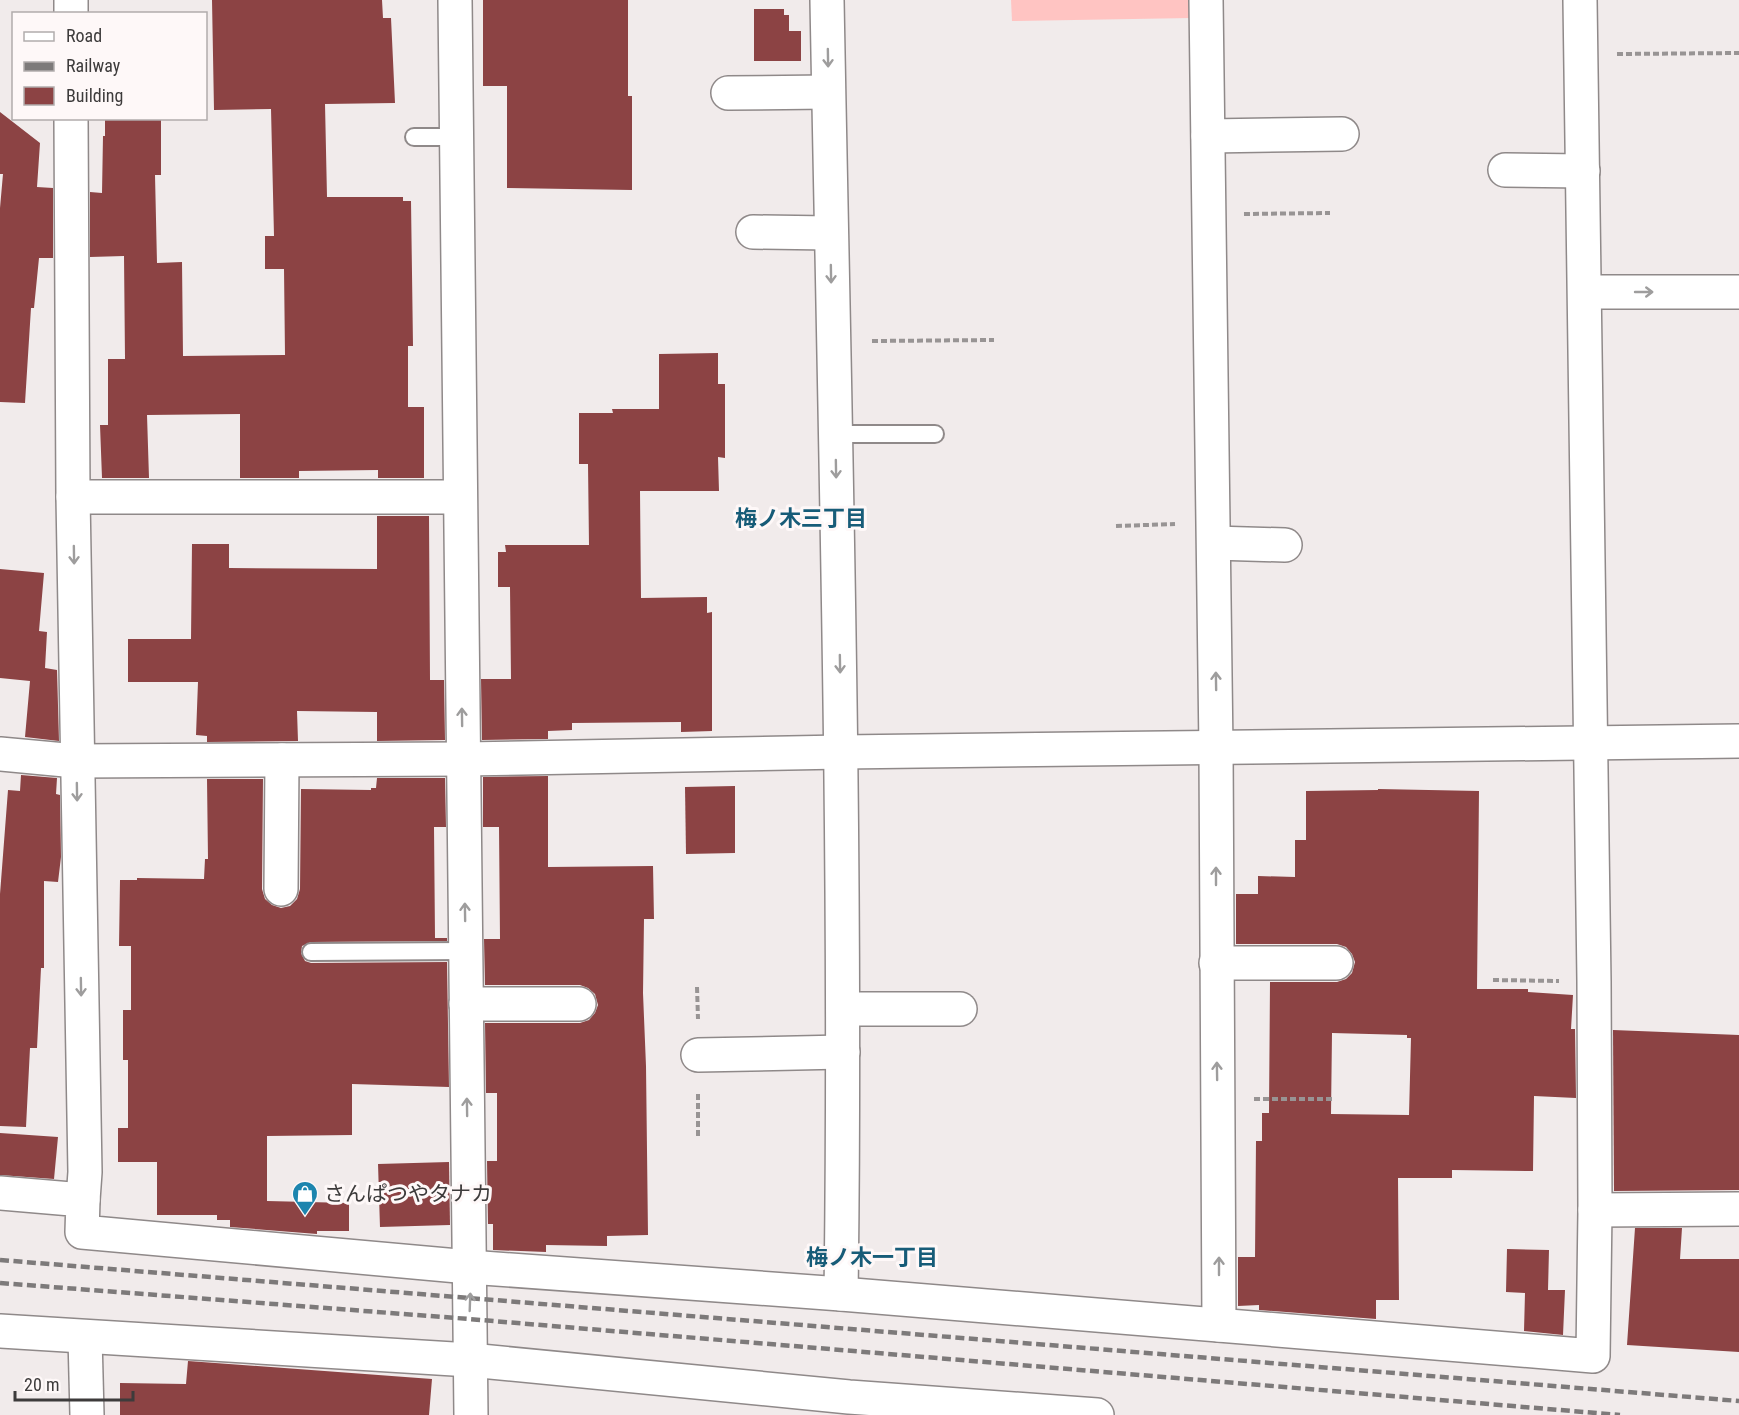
<svg xmlns="http://www.w3.org/2000/svg" width="1739" height="1415" font-family="'Roboto Condensed','Noto Sans JP',sans-serif">
<style>
.green{fill:#ffc4c2}
.building{fill:#8c4344;fill-rule:evenodd}
.lines{fill:none;stroke-linecap:round;stroke-linejoin:round}
.lane-casing{stroke:#8f8989;stroke-width:20}
.street-casing{stroke:#8f8989;stroke-width:36}
.path{stroke:#989494;stroke-width:4;stroke-dasharray:6 3;stroke-linecap:butt}
.lane{stroke:#fff;stroke-width:16}
.street{stroke:#fff;stroke-width:33}
.rail{stroke:#7d7a7a;stroke-width:4.5;stroke-dasharray:9 4.5;stroke-linecap:butt}
.oneway{stroke:#9e9d9d}
.labels{text-anchor:middle;dominant-baseline:central;stroke-width:6;stroke-linejoin:round;paint-order:stroke}
.poi-label{font-size:21px;fill:#3d3b3b;stroke:#fef8f8;text-anchor:start}
.neighbourhood-label{font-size:22px;font-weight:bold;fill:#175c78;stroke:#fef8f8}
</style>
<rect width="100%" height="100%" fill="#f1ebeb"/>
<polygon class="green" points="1011,0 1190,0 1191,18 1012,21"/>
<g class="building">
<polygon points="212,0 382,0 383,18 391,18 395,103 325,104 327,197 403,197 403,201 411,201 413,346 408,346 408,407 424,407 424,478 378,478 378,470 299,471 299,478 240,478 240,414 147,415 149,478 102,478 100,425 108,425 108,359 125,359 124,256 90,257 90,192 102,193 103,136 105,136 105,118 161,118 161,175 155,175 157,263 182,262 183,356 285,355 284,269 265,269 265,236 274,236 271,109 214,110"/>
<polygon points="483,0 628,0 628,96 632,96 632,190 507,188 507,86 483,86"/>
<polygon points="754,9 784,9 784,15 789,15 789,31 801,31 801,61 754,61"/>
<polygon points="0,112 40,143 37,187 53,188 53,258 39,258 34,308 31,308 25,403 0,402 0,208 3,174 0,174"/>
<polygon points="718,353 718,384 725,384 725,458 718,457 719,491 640,491 641,598 707,597 707,613 712,612 712,731 681,732 681,722 572,723 572,730 548,731 548,739 482,740 481,679 511,679 510,587 498,587 498,552 506,552 505,545 589,545 588,464 579,464 579,413 613,413 612,409 659,409 659,354"/>
<polygon points="377,516 429,516 430,680 444,680 445,740 377,741 377,712 297,711 298,741 207,742 207,736 196,735 198,682 128,682 128,639 191,639 192,544 229,544 229,568 377,569"/>
<polygon points="0,569 44,573 39,631 47,632 45,668 57,670 59,741 25,737 30,681 0,678"/>
<polygon points="21,775 57,778 56,794 60,795 61,857 58,882 44,881 44,968 41,968 37,1048 30,1048 26,1127 0,1126 0,894 8,790 20,791"/>
<polygon points="548,776 548,867 653,866 654,919 644,919 643,993 646,1066 648,1235 607,1236 607,1246 546,1245 546,1252 493,1250 493,1224 488,1224 487,1161 497,1161 497,1093 486,1093 485,1023 580,1023 589,1020 595,1013 598,1005 595,994 588,988 580,985 485,985 484,939 500,939 499,827 483,827 483,777"/>
<polygon points="377,778 445,778 446,827 434,827 435,938 447,938 447,941 311,942 302,946 301,953 305,961 311,963 447,962 449,1087 352,1084 352,1135 267,1136 267,1201 349,1203 349,1231 317,1231 317,1234 230,1227 230,1220 217,1220 217,1215 157,1215 157,1162 118,1162 118,1128 128,1128 128,1060 123,1060 123,1010 131,1010 131,946 119,946 120,880 137,880 137,878 204,879 205,859 208,859 207,779 263,779 262,889 265,899 272,905 281,908 290,906 297,899 300,889 301,789 371,790 371,788 376,788"/>
<polygon points="735,786 735,853 686,854 685,787"/>
<path d="M1378,789l101,2 -2,198h51v3l45,3 -2,34h4l1,69 -42,-2 -1,75 -81,-1v8h-54l1,122h-23v19l-117,-9v-5l-21,1v-49h17l1,-116h6v-28h7l1,-131h67l9,-3 6,-6 3,-11 -3,-8 -6,-7 -9,-3h-101v-50h22v-18l37,1v-37h11v-49l72,-1zM1332,1033l75,2v3h4l-2,77 -78,-1z"/>
<polygon points="1613,1030 1739,1035 1739,1190 1614,1191"/>
<polygon points="0,1133 58,1137 54,1179 0,1175"/>
<polygon points="449,1162 450,1225 380,1227 378,1164"/>
<polygon points="1635,1228 1682,1228 1680,1259 1739,1259 1739,1352 1627,1345"/>
<polygon points="1507,1249 1549,1250 1548,1290 1565,1290 1563,1335 1524,1331 1525,1293 1506,1292"/>
<polygon points="188,1361 432,1379 429,1415 120,1415 120,1383 186,1384"/>
</g>
<g class="lines">
<defs>
<g id="lane">
<polyline points="414,137 456,137"/>
<polyline points="835,434 935,434"/>
<polyline points="311,952 465,951"/>
</g>
<g id="street">
<polyline points="71,0 71,14"/>
<polyline points="455,0 471,1415"/>
<path d="M827,0c8,431 20,863 14,1294"/>
<polyline points="1206,0 1216,749 1219,1325"/>
<polyline points="728,93 828,92"/>
<polyline points="71,118 73,497 85,1172 83,1200"/>
<polyline points="1208,136 1342,134"/>
<polyline points="1505,170 1583,171"/>
<polyline points="753,232 830,233"/>
<polyline points="1585,292 1739,292"/>
<polyline points="73,497 460,497"/>
<polyline points="1214,543 1285,545"/>
<polyline points="0,754 76,761 463,759 842,752 1739,741"/>
<polyline points="281,889 282,760"/>
<polyline points="1216,963 1336,963"/>
<polyline points="466,1004 579,1004"/>
<polyline points="843,1009 960,1009"/>
<polyline points="698,1055 843,1052"/>
<polyline points="0,1193 83,1200 82,1232 469,1267 841,1294 1593,1356 1595,1210 1594,981 1580,0"/>
<polyline points="1595,1210 1739,1209"/>
<polyline points="0,1331 470,1360 849,1397 1097,1415"/>
<polyline points="85,1337 87,1415"/>
</g>
</defs>
<use href="#lane" class="lane-casing"/>
<use href="#street" class="street-casing"/>
<g class="path">
<polyline points="1617,54 1739,53"/>
<polyline points="1244,214 1330,213"/>
<polyline points="872,341 994,340"/>
<polyline points="1116,526 1175,524"/>
<polyline points="1493,980 1559,981"/>
<polyline points="697,987 698,1019"/>
<polyline points="1254,1099 1332,1099"/>
<polyline points="698,1136 698,1093"/>
</g>
<use href="#lane" class="lane"/>
<use href="#street" class="street"/>
<g class="rail">
<polyline points="0,1260 1739,1401"/>
<polyline points="0,1283 469,1319 1620,1415"/>
</g>
</g>
<defs><path id="oneway-shaft" d="M-6 0H5M1.5-3L5.5 0L1.5 3" fill="none" stroke-width="1.6" stroke-linecap="round" stroke-linejoin="round" transform="scale(1.5)"/></defs>
<g class="oneway">
<use href="#oneway-shaft" transform="translate(828 58) rotate(89)"/>
<use href="#oneway-shaft" transform="translate(831 274) rotate(89)"/>
<use href="#oneway-shaft" transform="translate(1644 292)"/>
<use href="#oneway-shaft" transform="translate(836 469) rotate(89)"/>
<use href="#oneway-shaft" transform="translate(74 555) rotate(89)"/>
<use href="#oneway-shaft" transform="translate(840 664) rotate(89)"/>
<use href="#oneway-shaft" transform="translate(1216 681) rotate(-91)"/>
<use href="#oneway-shaft" transform="translate(462 717) rotate(-91)"/>
<use href="#oneway-shaft" transform="translate(77 792) rotate(89)"/>
<use href="#oneway-shaft" transform="translate(1216 876) rotate(-90)"/>
<use href="#oneway-shaft" transform="translate(465 912) rotate(-91)"/>
<use href="#oneway-shaft" transform="translate(81 987) rotate(89)"/>
<use href="#oneway-shaft" transform="translate(1217 1071) rotate(-91)"/>
<use href="#oneway-shaft" transform="translate(467 1107) rotate(-91)"/>
<use href="#oneway-shaft" transform="translate(1219 1266) rotate(-90)"/>
<use href="#oneway-shaft" transform="translate(470 1302) rotate(-88)"/>
</g>
<defs>
<symbol id="shop-pin" viewBox="-11 -11 22 30"><path d="M0 17L-7.5 6A9.5 9.5 0 1 1 7.5 6Z" fill="#1d85ae" stroke="#fef8f8"/><path d="M-5-2.5h2.3a2.7 3.5 0 0 1 5.4 0H5L5.5 6h-11ZM-1.5-2.5h3a1.5 2.3 0 0 0-3 0Z" fill="#fff"/></symbol>
</defs>
<g fill-rule="evenodd">
<use href="#shop-pin" x="290" y="1179" width="30" height="40"/>
</g>
<g class="labels">
<g class="poi-label">
<text x="324" y="1194">さんぱつやタナカ</text>
</g>
<g class="neighbourhood-label">
<text x="801" y="518">梅ノ木三丁目</text>
<text x="872" y="1257">梅ノ木一丁目</text>
</g>
</g>
<rect x="12" y="12" width="195" height="108" fill="#fef8f8" stroke="#b1acac" stroke-width="1.5"/>
<rect x="24" y="32" width="30" height="9" fill="#ffffff" stroke="#b1acac" stroke-width="1.5"/>
<text x="66" y="42" font-size="18" fill="#3d3b3b">Road</text>
<rect x="24" y="62" width="30" height="9" fill="#7d7a7a" stroke="#b1acac" stroke-width="1.5"/>
<text x="66" y="72" font-size="18" fill="#3d3b3b">Railway</text>
<rect x="24" y="87" width="30" height="18" fill="#8c4344" stroke="#b1acac" stroke-width="1.5"/>
<text x="66" y="102" font-size="18" fill="#3d3b3b">Building</text>
<path d="M15 1391v9h118v-9" fill="none" stroke="#3d3b3b" stroke-width="3"/>
<text x="24" y="1391" font-size="18" fill="#3d3b3b" stroke="#fef8f8" stroke-width="4.5" paint-order="stroke">20 m</text>
</svg>
